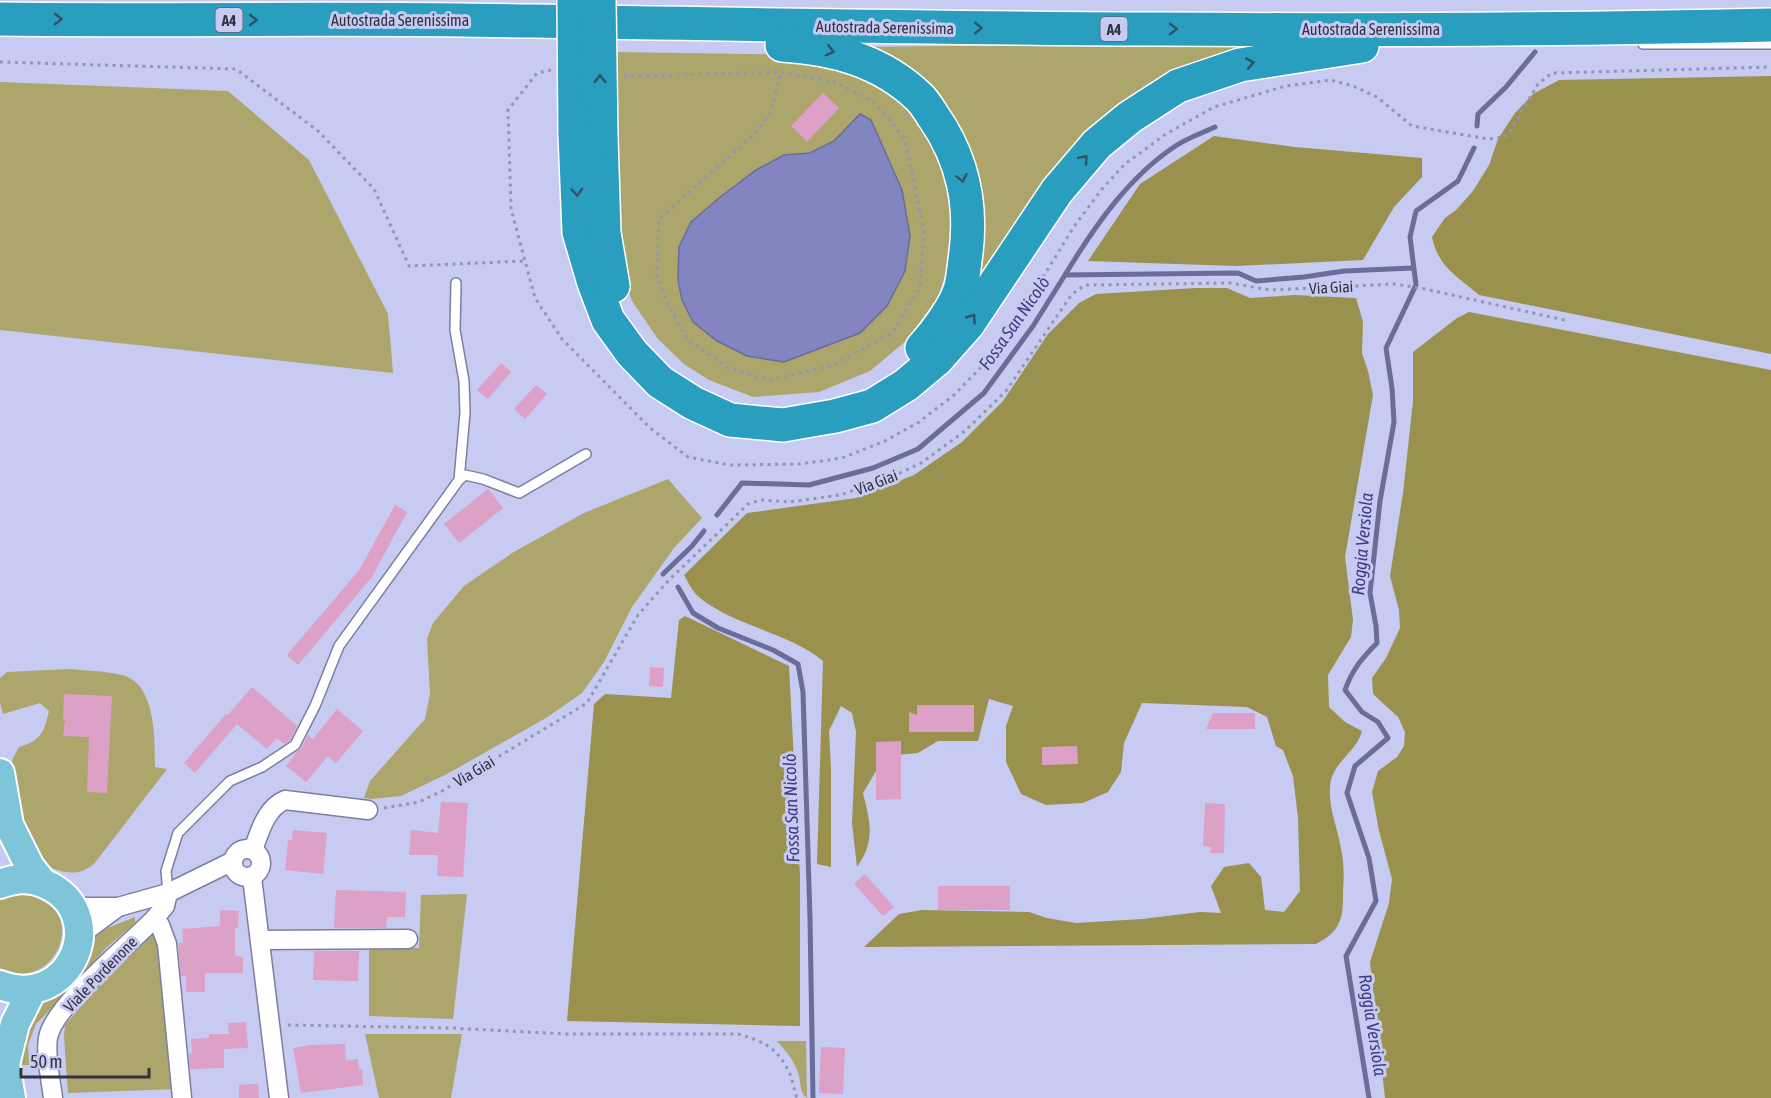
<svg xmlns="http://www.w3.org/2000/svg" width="1771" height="1098" font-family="'Asap Condensed',sans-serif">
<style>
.green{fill:#aca56c}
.forest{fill:#9a914f}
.water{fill:#8285c0;stroke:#6a6c9a;stroke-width:1.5}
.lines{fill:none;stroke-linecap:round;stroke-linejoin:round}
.stream{stroke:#6a6c9a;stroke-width:5}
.building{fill:#dda0c6}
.lane-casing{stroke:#7c7ea2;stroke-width:12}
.street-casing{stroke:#7c7ea2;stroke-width:21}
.primary-casing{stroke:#fff;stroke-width:32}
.highway-casing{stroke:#fff;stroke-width:36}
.path{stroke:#9395b4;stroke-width:3;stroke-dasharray:3 4.5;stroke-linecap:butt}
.lane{stroke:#fff;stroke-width:9}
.street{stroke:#fff;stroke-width:18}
.primary{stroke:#7fc5d9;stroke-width:28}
.highway{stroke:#2a9ebf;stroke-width:33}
.highway-bridge-casing{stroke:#fff;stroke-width:36;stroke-linecap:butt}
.highway-bridge{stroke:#2a9ebf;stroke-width:33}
.oneway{stroke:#305368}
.labels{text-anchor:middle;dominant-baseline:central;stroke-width:6;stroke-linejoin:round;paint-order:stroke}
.shield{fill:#c7caf1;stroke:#5f6076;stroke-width:1.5}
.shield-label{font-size:15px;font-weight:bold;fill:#323342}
.street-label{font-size:16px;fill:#323342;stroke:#c7caf1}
.water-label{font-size:18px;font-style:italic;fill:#3f3d85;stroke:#c7caf1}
</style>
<rect width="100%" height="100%" fill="#c7caf1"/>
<g class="green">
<polygon points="1305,42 1183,70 950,327 967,162 863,47"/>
<polygon points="615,52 825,55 908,103 933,137 953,191 954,247 938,297 907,340 870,371 819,392 753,397 709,380 684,364 658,339 632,301 619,266"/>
<polygon points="0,82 228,91 309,160 388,314 393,373 0,330"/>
<polygon points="668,479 702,518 674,548 632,607 604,662 582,693 546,718 447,774 401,796 372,799 364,798 370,781 425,719 430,694 427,639 433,623 464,586 512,553 584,513"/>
<path d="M70,669c17,2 36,2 52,6 34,8 33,65 33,92l12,2 -73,95c-3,2 -8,6 -12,7 -15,5 -37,-3 -47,-16 -8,-10 -24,-76 -23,-91 0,-6 4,-11 7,-17 22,-6 25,-15 30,-36l-9,-8 -37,11 -3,-11v-25l7,-6z"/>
<path d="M21,891c5,2 13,2 18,5 49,22 13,99 -39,72v-71z"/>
<polygon points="467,894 453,1019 369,1016 369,947 419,948 421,895"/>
<polygon points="135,917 135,923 106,948 65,995 36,1024 28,1045 29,1065 22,1065 22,1053 27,1015 98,932"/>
<polygon points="156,932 166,1030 170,1031 176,1089 68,1093 64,1036 65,1025 104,979"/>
<polygon points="365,1034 462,1034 451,1098 379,1098"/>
<path d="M777,1041h29l1,57c-9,-7 -5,-17 -10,-28 -4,-11 -12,-20 -20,-29z"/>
</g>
<g class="forest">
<path d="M1771,76v278l-292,-59c-22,-19 -41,-28 -47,-58l13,-19 11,-8 17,-19 16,-26 9,-26 17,-26 18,-19 26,-14z"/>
<polygon points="1214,136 1295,147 1422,158 1422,177 1394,207 1363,260 1236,266 1088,261 1140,184"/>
<path d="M1196,288h31l23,10 45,-3 61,3 7,24 -1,31 6,18 5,24 -28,162 8,63 -2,17 -23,38 1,32 16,15 17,9c-5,21 -30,31 -32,55 -2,23 9,45 12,68 2,12 2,24 1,37 0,15 1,31 -12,43 -4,4 -10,7 -15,10l-452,3 35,-33 23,-4 107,2 18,6 29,5 66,-4 58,-7 21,1 -10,-27 13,-19 25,-4 12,14 4,33 19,2 16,-21 -2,-73 -5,-42 -10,-26 -7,-4 -9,-29 -20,-10 -105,-4 -18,40 -3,29 -13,20 -25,11 -37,2 -25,-11 -15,-32v-36l7,-20 -24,-7 -11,42h-40l-20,12 -33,3 -22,37c7,29 13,47 -6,74l-5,-44 4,-91 -4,-19 -11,-7 -12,25 2,38v98l-14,-3 6,-203c-32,-27 -90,-36 -123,-63 -7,-5 -12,-16 -16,-23l63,-62 109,-15 58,-23 48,-33 41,-41 45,-67 31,-31 17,-9z"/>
<polygon points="1469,312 1771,370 1771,1098 1385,1098 1370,962 1389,903 1392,879 1379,831 1372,792 1378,771 1397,757 1404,746 1405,732 1398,717 1373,694 1372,678 1386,658 1400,628 1399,610 1390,576 1403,493 1413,401 1413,352 1457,318"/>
<polygon points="685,616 789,666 800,875 800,1026 567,1021 594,704 605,694 671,698 679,620"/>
</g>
<polygon class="water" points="860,114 871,120 902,190 910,236 905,271 887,306 860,333 784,362 747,356 717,341 693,322 682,300 678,280 679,247 691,222 719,198 756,170 784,155 810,153 834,141"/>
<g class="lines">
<g class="stream">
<polyline points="1477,126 1478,114 1506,87 1535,52"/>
<path d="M1065,275c29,-48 64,-99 112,-130 11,-7 25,-12 38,-18"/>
<polyline points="717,515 742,483 809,485 873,468 918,449 984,393 1033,326 1065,275 1238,273 1256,281 1304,277 1344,271 1413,268"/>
<polyline points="663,574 692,546 704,531"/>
<polyline points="678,587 693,613 718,628 773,650 798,664 803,692 810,918 813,1098"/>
<path d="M1369,1098l-23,-142 30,-55 -7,-43 -22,-65 8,-27 33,-28 -10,-16 -16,-10 -17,-22c7,-20 17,-32 32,-47l-1,-17 -6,-33 10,-92 14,-79 -2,-34 -6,-40 30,-63 -6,-48 6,-26 42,-30 16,-33"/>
</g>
</g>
<g class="building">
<polygon points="823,93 839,108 807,142 791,126"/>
<polygon points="501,363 511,372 488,399 477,390"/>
<polygon points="536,385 547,394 525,419 514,409"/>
<polygon points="488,489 503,508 459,543 444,524"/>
<polygon points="395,505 407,512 372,577 298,665 287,655 360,569"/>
<polygon points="650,667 664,668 663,687 649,686"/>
<polygon points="252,687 297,726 290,740 284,744 277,738 267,749 227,716"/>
<polygon points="64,694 112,696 107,793 87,792 89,737 63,736 65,719 63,719"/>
<polygon points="917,705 974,705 974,732 909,732 909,712 917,715"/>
<polygon points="337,709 363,731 336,763 328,756 306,782 286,766 296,754 295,753 301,749 308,735 313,739"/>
<polygon points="1213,713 1255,713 1255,729 1206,729"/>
<polygon points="226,714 237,724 195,773 184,763"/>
<polygon points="901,741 901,799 876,800 876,742"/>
<polygon points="1077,746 1078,764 1042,765 1042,747"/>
<polygon points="441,802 468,803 463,877 437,876 438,855 409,855 411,830 438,833"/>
<polygon points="1205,803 1225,804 1224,853 1210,853 1211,847 1203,846"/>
<polygon points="293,830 327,833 323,874 285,870 288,840 292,840"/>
<polygon points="865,874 894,907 883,916 854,884"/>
<rect x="938" y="886" width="72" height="24"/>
<polygon points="336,890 406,892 405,917 387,917 386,928 334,928"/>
<polygon points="220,910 239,911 238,928 235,928 235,956 243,957 243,973 205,973 205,992 186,992 186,976 181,976 178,943 183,943 182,929 220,926"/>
<polygon points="314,951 359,951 358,981 313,980"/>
<polygon points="246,1022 248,1048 224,1049 224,1068 190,1069 189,1055 192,1053 191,1039 209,1038 209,1034 229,1034 228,1023"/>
<polygon points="345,1044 346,1060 358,1059 359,1069 362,1069 363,1085 301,1093 293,1048 310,1045"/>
<polygon points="821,1047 845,1048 843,1094 819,1093"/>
<polygon points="258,1084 259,1098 239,1098 239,1085"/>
</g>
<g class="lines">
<defs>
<g id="lane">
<polyline points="1643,44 1771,44"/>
<polyline points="459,480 465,475 483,479 519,493 586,454"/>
<polyline points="168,893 166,871 178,833 230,781 262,767 295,745 315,706 339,646 459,480 465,413 464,381 455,330 456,283"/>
</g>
<g id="street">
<circle cx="247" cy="863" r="14"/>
<path d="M253,850c7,-19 13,-42 32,-50l83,10"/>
<polyline points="252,877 279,1098"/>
<polyline points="70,905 85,907 118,907 79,936"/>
<polyline points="118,907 168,893 233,861"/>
<polyline points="154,919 160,925 167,944 182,1098"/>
<polyline points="261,940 408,939"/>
<path d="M53,1098c-2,-17 -8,-43 -5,-60 5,-32 82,-94 106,-119l11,-13 3,-13"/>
</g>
<g id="primary">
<polyline points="0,773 9,825 30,867 42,882"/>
<path d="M0,884c15,-6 30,-7 45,0 67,29 26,128 -45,101"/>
<polyline points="2,1047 11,1098"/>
<polyline points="5,1064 15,1024 32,990"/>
</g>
<g id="highway">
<path d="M0,19c154,2 309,-1 463,1 436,7 872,15 1308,5"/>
<path d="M782,45c52,3 100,16 138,53 5,5 9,12 13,18 31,44 40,91 32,144 -1,8 -2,18 -4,27 -5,19 -26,47 -39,61"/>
<polyline points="575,133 579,232 594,283 608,320 632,353 660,382 693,403 730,420 783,425 835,416 872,406 906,385 937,359 968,324 1057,191 1097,144 1130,117 1178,86 1240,65 1362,46"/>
<polyline points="601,137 604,233 613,286"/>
</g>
</defs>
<use href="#lane" class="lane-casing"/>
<use href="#street" class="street-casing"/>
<use href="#primary" class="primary-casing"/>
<use href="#highway" class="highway-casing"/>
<g class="path">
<polyline points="0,62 236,69 318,131 374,189 409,266 525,261"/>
<polyline points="551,70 537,73 508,110 511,209 535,298 562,339 650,428 688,457 730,465 800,464 842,458 885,441 919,422 954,395 987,361 1042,279 1073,228 1102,189 1125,164 1166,134 1214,107 1286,86 1331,80 1353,86 1377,97 1412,126 1489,139 1507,136 1538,84 1552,73 1771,67"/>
<polyline points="624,75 639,76 781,72 835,82 874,102 905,139 924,232 920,287 892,333 831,366 769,380 729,368 689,341 668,305 657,277 659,219 753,135 770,114 781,72"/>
<polyline points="384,808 419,802 442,791 587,703 638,615 668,581 748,504 761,500 789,502 840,495 885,480 921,463 965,431 1006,391 1072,294 1085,285 1230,283 1270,290 1395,284 1425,289 1569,321"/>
<path d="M288,1025l163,3 115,6h172c27,8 39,13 52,40 3,8 4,16 7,24"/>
</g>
<use href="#lane" class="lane"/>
<use href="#street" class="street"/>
<use href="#primary" class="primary"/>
<use href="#highway" class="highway"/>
<defs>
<g id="highway-bridge">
<polyline points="574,0 575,133"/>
<polyline points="599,0 601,137"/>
</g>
</defs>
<use href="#highway-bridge" class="highway-bridge-casing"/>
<use href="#highway-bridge" class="highway-bridge"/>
</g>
<defs><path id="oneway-chevron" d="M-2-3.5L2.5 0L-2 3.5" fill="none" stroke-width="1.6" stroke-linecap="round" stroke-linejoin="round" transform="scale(1.5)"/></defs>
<g class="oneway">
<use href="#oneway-chevron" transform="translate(58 19) rotate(1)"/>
<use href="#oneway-chevron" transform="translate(253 20)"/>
<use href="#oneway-chevron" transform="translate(978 28)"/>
<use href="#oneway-chevron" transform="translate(1173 29)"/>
<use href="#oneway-chevron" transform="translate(830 51) rotate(15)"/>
<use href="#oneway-chevron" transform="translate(1250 63) rotate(-10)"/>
<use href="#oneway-chevron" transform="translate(600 79) rotate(-91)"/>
<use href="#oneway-chevron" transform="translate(1084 159) rotate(-50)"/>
<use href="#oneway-chevron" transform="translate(962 178) rotate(78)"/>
<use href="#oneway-chevron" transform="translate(577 192) rotate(87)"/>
<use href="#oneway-chevron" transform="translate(972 318) rotate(-55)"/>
</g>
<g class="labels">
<g class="shield">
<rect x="215.5" y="8" width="27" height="24" rx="4.5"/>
<rect x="1100.5" y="17" width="27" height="24" rx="4.5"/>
</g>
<g class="shield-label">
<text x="229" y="20">A4</text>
<text x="1114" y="29">A4</text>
</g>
<g class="street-label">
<text x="400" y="20">Autostrada Serenissima</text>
<text transform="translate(885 27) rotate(1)">Autostrada Serenissima</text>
<text x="1371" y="29">Autostrada Serenissima</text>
<text transform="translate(1331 287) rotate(-3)">Via Giai</text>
<text transform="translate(876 482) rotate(-21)">Via Giai</text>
<text transform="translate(474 771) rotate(-31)">Via Giai</text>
<text transform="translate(100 974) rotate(-46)">Viale Pordenone</text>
</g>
<g class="water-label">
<text transform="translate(1014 323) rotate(-55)">Fossa San Nicolò</text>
<text transform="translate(1362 544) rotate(-85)">Roggia Versiola</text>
<text transform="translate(791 808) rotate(-92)">Fossa San Nicolò</text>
<text transform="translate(1373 1025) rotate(81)">Roggia Versiola</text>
</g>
</g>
<path d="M21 1068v9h128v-9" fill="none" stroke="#323342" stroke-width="3"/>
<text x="30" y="1068" font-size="18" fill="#323342" stroke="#c7caf1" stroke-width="4.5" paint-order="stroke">50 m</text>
</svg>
